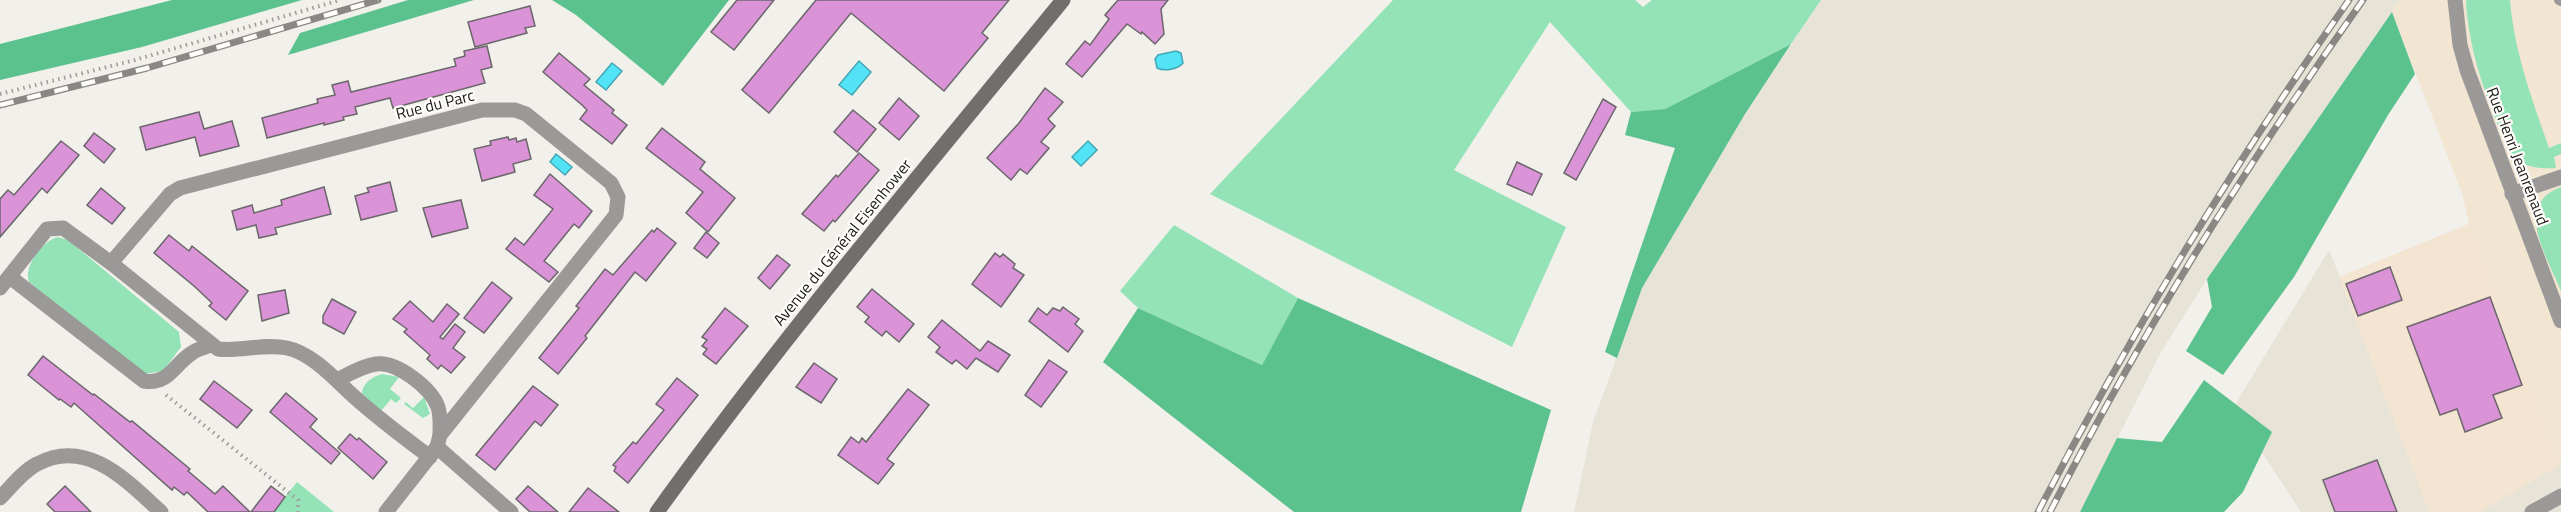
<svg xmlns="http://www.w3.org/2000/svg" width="2561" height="512" font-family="'Titillium Web',sans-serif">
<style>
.built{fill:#e7e3d7}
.industrial{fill:#f2e5d1}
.education{fill:#f4e4d2}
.green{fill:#93e3b7}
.forest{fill:#5bc28e}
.water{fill:#53e3f7;stroke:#42a7b4;stroke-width:1.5}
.building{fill:#db93d7;stroke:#6b676b;stroke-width:1.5}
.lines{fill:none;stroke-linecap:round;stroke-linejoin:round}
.path{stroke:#9d9b98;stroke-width:4;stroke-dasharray:1.5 4.5;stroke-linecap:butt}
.lane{stroke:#9b9898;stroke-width:10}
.street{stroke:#9b9898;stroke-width:15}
.secondary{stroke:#726e6e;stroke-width:15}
.rail-casing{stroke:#898884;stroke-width:7}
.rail{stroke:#fffefb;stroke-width:4.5;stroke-dasharray:14;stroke-linecap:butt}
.labels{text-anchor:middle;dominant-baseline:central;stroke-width:4.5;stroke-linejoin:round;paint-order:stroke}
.street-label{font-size:16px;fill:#1b1a18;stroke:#fffefb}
</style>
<rect width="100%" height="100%" fill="#f2f0eb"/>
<g class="built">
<polygon points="1821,0 2400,0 2207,279 2161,352 2080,512 1574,512 1593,422 1642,288 1745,114"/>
<polygon points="2469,224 2561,461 2561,512 2301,512 2233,408 2329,250 2340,277"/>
</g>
<polygon class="industrial" points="2400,0 2561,0 2561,461 2469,224 2463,196 2392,12"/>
<polygon class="education" points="2469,224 2561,464 2480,512 2429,512 2339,277"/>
<g class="green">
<polygon points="1393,0 1635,0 1643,7 1652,0 1821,0 1791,44 1665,109 1631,112 1550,22 1454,170 1566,227 1512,347 1210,194"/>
<path d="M2466,0h44c4,52 22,99 39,148l12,-5v11l-7,3 2,11c-13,1 -29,0 -40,-9 -8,-7 -12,-19 -16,-29 -17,-41 -32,-85 -34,-130z"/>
<path d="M2561,187v104c-13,-33 -49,-86 0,-104z"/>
<polygon points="1174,225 1298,298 1262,365 1138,308 1120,291"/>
<path d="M57,237l11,3 111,92 2,15 -18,24 -20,3 -114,-92c-6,-15 13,-40 28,-45z"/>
<path d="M382,374l17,3 -9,12 11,9 -5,5 -5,-4 -10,12 -19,-17c0,-11 10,-17 20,-20z"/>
<polygon points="424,397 430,414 423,418 404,404 406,402 413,408"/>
<polygon points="297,482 334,512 273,512"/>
</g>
<g class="forest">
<polygon points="172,0 302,0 142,47 0,80 0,44"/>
<polygon points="408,0 474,0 288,55 300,33"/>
<polygon points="552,0 729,0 663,86 576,15"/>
<polygon points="2392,12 2415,74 2388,115 2294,277 2223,375 2186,351 2212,307 2207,279"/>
<polygon points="1791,44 1745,114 1642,288 1617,358 1605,352 1675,148 1625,135 1631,112 1665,109"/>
<polygon points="1298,298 1551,410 1521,512 1294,512 1103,362 1138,308 1262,365"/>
<polygon points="2204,380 2272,432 2243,492 2224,512 2080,512 2117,438 2162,442"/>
</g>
<g class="water">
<path d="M1176,51l5,2 2,10c-5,6 -18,9 -26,5l-2,-9 3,-4z"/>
<polygon points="859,61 871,72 852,95 839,85"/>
<polygon points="612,63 622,71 606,90 596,82"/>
<polygon points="1088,141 1097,150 1081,166 1072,157"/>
<polygon points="556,154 572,167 565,175 550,162"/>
</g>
<g class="building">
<polygon points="737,0 774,0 734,50 711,32"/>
<polygon points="816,0 1009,0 982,33 988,38 944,91 851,13 769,113 742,90"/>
<polygon points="1118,0 1168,0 1161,9 1164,34 1155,44 1142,32 1141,34 1127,24 1082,77 1066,64 1085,41 1090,45 1109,19 1105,15"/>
<polygon points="530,6 535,26 525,28 527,33 475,47 468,22"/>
<polygon points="487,46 492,67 481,70 485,83 393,108 390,98 355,107 357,114 343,117 344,120 324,125 324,123 267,138 262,118 318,103 317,99 335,95 332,85 348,81 351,92 456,66 454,59 465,56 464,51"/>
<polygon points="559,53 590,79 584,85 614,110 612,113 627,125 612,144 580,119 587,110 582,105 543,72"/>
<polygon points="1045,88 1063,102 1048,119 1055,126 1041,142 1049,148 1027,174 1020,169 1011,180 987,158 1019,123"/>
<polygon points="899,98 919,116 899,140 879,123"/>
<polygon points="1603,99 1616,107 1576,180 1564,173"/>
<polygon points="853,110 876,129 857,152 834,132"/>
<polygon points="199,112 204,129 232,121 239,146 200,156 195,137 146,150 140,127"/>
<polygon points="662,128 705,162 700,169 735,198 708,232 686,213 703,192 646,148"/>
<polygon points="94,133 115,149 104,163 84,146"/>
<polygon points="508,137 509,140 516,138 517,142 526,139 531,159 513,164 515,172 482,181 474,149 491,145 490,141"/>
<polygon points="61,141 79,155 47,193 42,188 0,237 0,199 8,190 14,195"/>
<polygon points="859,153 879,170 835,222 833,220 824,231 802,214 836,175 838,177"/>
<polygon points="1517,162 1542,174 1532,195 1507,184"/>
<polygon points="550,174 592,211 579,228 574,224 544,261 558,272 549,282 506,249 515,238 524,245 553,209 534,195"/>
<polygon points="390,182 397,211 361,220 355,196 369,192 367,188"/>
<polygon points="324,187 331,214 275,228 277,234 259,238 256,225 237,230 232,211 252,205 254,213 282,205 281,200"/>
<polygon points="101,188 125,208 112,224 87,205"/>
<polygon points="461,200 468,228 432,237 423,208"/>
<polygon points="657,228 676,243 646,281 635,272 585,336 587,338 558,374 539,358 579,308 576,306 605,269 613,275 652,230 654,232"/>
<polygon points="706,232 719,243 707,258 694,248"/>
<polygon points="169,235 189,251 192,246 248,291 226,320 209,306 212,303 194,286 154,253"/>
<polygon points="995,253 1000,257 1003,254 1015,264 1013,268 1024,275 1001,307 972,284"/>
<polygon points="777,255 790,265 770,289 758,278"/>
<polygon points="2390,267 2402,300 2358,316 2346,284"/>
<polygon points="492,282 512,298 484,333 464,318"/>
<polygon points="872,289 914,324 899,342 886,331 882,336 865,322 869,317 857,307"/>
<polygon points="285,290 289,313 262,321 258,295"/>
<polygon points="2490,297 2522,385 2493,395 2502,418 2465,432 2457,409 2440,415 2407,327"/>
<polygon points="332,299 356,312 344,334 323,323 323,316"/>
<polygon points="410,301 433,322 447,304 459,314 440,337 443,339 455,324 465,332 453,348 465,357 451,373 441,365 438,369 427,359 430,355 404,332 407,329 393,319"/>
<polygon points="1063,307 1079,319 1075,324 1083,331 1068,352 1029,321 1038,308 1047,315 1053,308 1060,311"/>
<polygon points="725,308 748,326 716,364 703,354 707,349 702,346 707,340 702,337"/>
<polygon points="942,320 980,351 988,341 1010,355 998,372 976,358 967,369 956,360 952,364 936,352 940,347 928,337"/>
<polygon points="43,356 93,395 94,394 130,422 132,421 190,469 188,471 215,494 223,486 250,512 208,512 187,492 184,495 174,487 172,490 74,403 71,407 60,399 59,400 28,375"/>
<polygon points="1049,360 1067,372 1041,407 1025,395"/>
<polygon points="814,363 837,379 821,403 796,387"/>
<polygon points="677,378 698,395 628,483 614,471 616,467 613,465 633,442 636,444 664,410 656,404"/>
<polygon points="214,381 252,410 237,428 200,399"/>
<polygon points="533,386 558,405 541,426 535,421 495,470 476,455"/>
<polygon points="908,389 929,405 887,459 894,464 878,484 838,455 851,437 859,443 862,438 866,442"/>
<polygon points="286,393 317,419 310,427 340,453 331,464 270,412"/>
<polygon points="350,434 357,440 359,438 387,462 373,479 338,448"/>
<polygon points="2377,460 2397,512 2335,512 2323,480"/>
<polygon points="65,486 91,512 55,512 47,504"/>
<polygon points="271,486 285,497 274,512 251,512"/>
<polygon points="528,486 558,512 530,512 516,499"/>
<polygon points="588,488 619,512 569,512"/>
</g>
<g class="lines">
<g class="path">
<polyline points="0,94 135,60 340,0"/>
<polyline points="166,395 298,500 298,512"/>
</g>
<polyline class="lane" points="2559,0 2561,1"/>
<g class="street">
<polyline points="2455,0 2460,45 2467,70 2561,321"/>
<polyline points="2512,194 2561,177"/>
<path d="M111,263l107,86c22,3 46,-6 69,-1 24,5 46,29 63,45 25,23 53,44 80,64"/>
<path d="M10,277l134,104c25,4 30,-17 48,-28 5,-4 12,-5 18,-8"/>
<polyline points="0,288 47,229 63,228 111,263 170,194 180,188 482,110 515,110 526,114 611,183 618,197 616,215 440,435 437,447 386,512"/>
<path d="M337,380c12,-6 25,-14 39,-16 21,-3 55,24 62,43 3,9 2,19 2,28"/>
<polyline points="437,447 511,512"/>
<path d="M0,498c11,-11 23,-27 37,-34 50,-27 90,17 124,48"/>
<polyline points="2532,512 2561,496"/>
</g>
<path class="secondary" d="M657,512c127,-177 268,-343 406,-512"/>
<defs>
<g id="rail">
<polyline points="0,105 147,68 378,0"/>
<path d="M2038,512c92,-178 196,-348 311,-512"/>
<path d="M2050,512c91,-179 197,-348 313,-512"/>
</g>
</defs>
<use href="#rail" class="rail-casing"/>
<use href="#rail" class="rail"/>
</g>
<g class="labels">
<g class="street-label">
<text transform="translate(435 104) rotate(-14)">Rue du Parc</text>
<text transform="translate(2518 156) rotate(69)">Rue Henri Jeanrenaud</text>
<text transform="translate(842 242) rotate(-51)">Avenue du Général Eisenhower</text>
</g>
</g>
</svg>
